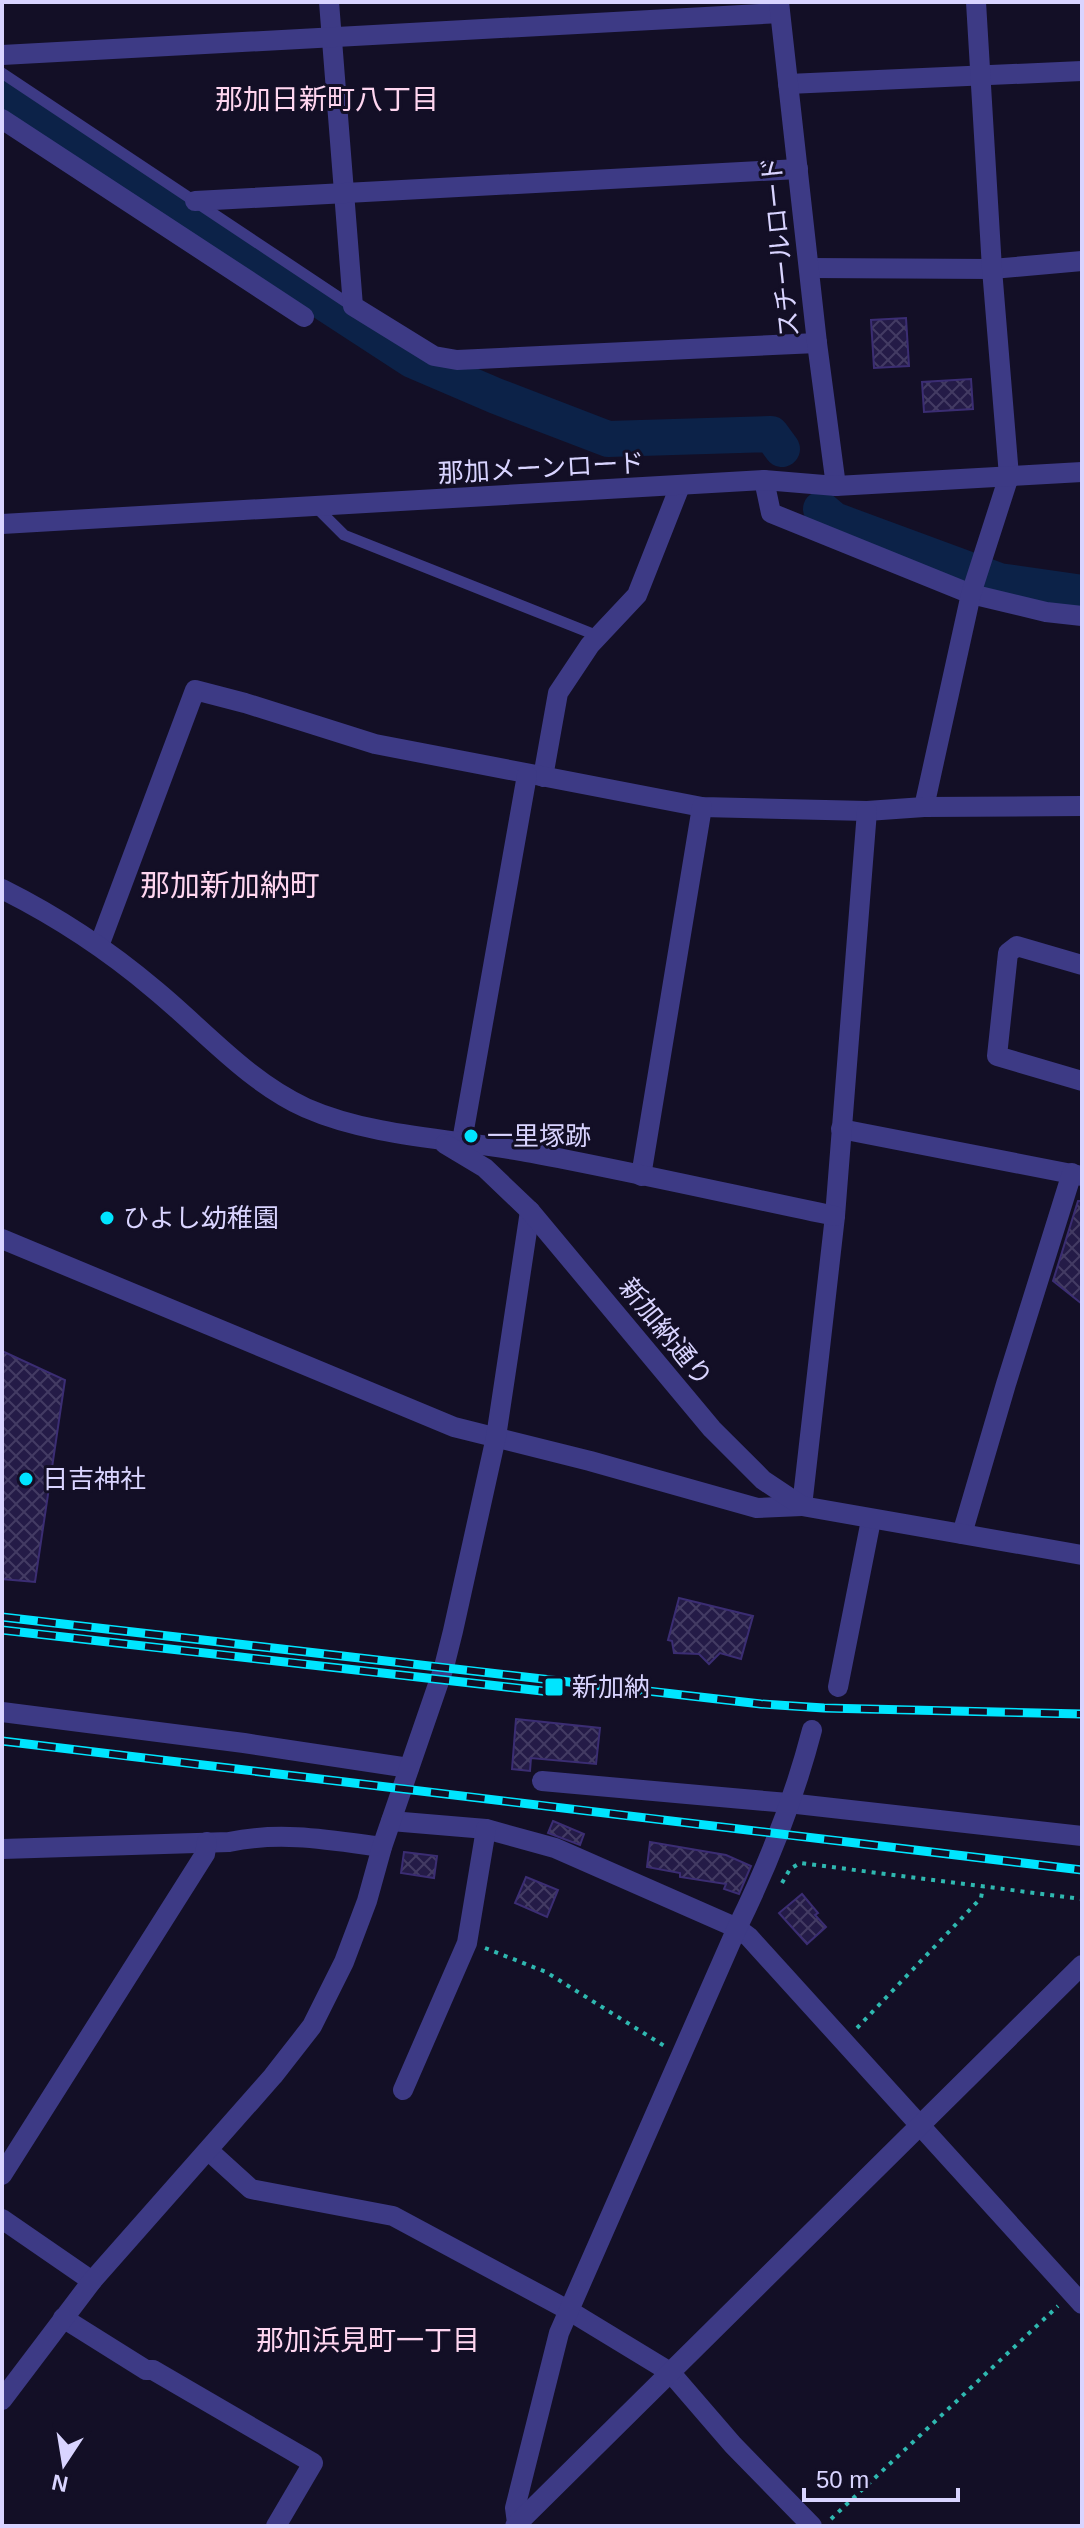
<svg xmlns="http://www.w3.org/2000/svg" width="1084" height="2528" font-family="Helvetica,'Noto Sans JP',sans-serif">
<style>
.lines{fill:none;stroke-linecap:round;stroke-linejoin:round}
.river{stroke:#0c2248;stroke-width:36}
.building{fill:url(#building-cross-hatch);stroke:#3b2d73;stroke-width:2}
.path{stroke:#2fb8b0;stroke-width:4;stroke-dasharray:4 6;stroke-linecap:butt}
.service{stroke:#3d3a85;stroke-width:11}
.minor{stroke:#3d3a85;stroke-width:20}
.tertiary{stroke:#3d3a85;stroke-width:20}
.rail-casing{stroke:#00e5ff;stroke-width:9}
.rail{stroke:#130f26;stroke-width:6;stroke-dasharray:18;stroke-linecap:butt}
.poi-dot{fill:#00e5ff;stroke:#130f26;stroke-width:3}
.labels{text-anchor:middle;dominant-baseline:central;stroke-width:6;stroke-linejoin:round;paint-order:stroke}
.street-label{font-size:26px;fill:#d9d4ff;stroke:#130f26}
.poi-label{font-size:26px;fill:#d9d4ff;stroke:#130f26;text-anchor:start}
.neighbourhood-label{font-size:28px;fill:#ffd6f0;stroke:#130f26}
.quarter-label{font-size:30px;fill:#ffd6f0;stroke:#130f26}
</style>
<defs>
<pattern id="building-cross-hatch" width="8" height="8" patternUnits="userSpaceOnUse" patternTransform="scale(2)"><rect width="8" height="8" fill="#241b47"/><path d="M0 0l8 8M0 8l8-8" fill="none" stroke="#433b63"/></pattern>
</defs>
<rect width="100%" height="100%" fill="#130f26"/>
<g class="lines">
<g class="river">
<polyline points="2,93 412,360 496,396 608,439 771,434 782,449"/>
<polyline points="821,509 834,520 999,581 1082,593"/>
</g>
</g>
<g class="building">
<polygon points="906,318 909,366 874,368 871,320"/>
<polygon points="971,379 973,409 924,412 922,382"/>
<polygon points="1078,1201 1082,1201 1082,1304 1053,1281"/>
<polygon points="2,1351 65,1380 35,1582 2,1579"/>
<polygon points="679,1598 753,1616 741,1659 720,1653 709,1664 699,1654 674,1653 672,1641 668,1640"/>
<polygon points="516,1719 600,1728 596,1764 531,1758 530,1771 512,1769"/>
<polygon points="553,1821 584,1834 580,1845 548,1833"/>
<polygon points="650,1842 726,1855 751,1866 739,1894 724,1889 726,1884 680,1877 680,1873 647,1867"/>
<polygon points="404,1852 437,1856 434,1878 401,1873"/>
<polygon points="526,1877 558,1890 547,1917 515,1903"/>
<polygon points="802,1894 818,1913 815,1915 826,1927 807,1944 779,1913"/>
</g>
<g class="lines">
<g class="path">
<polyline points="782,1883 790,1869 800,1863 1082,1899"/>
<polyline points="485,1948 546,1972 666,2047"/>
<polyline points="857,2028 981,1898 983,1887"/>
<polyline points="831,2519 1058,2306"/>
</g>
<g class="service">
<polyline points="2,73 352,306"/>
<polyline points="315,506 344,535 598,636"/>
</g>
<g class="minor">
<polyline points="329,2 353,306 434,356 457,360 817,343"/>
<polyline points="2,55 780,13"/>
<polyline points="788,84 1082,71"/>
<polyline points="2,119 304,317"/>
<polyline points="195,201 798,169"/>
<polyline points="810,268 992,269 1082,261"/>
<polyline points="764,480 771,513 971,594 1046,612 1082,616"/>
<polyline points="543,777 558,693 590,645 637,595 680,486"/>
<polyline points="924,807 971,594 1009,476 992,269 976,2"/>
<polyline points="99,946 195,690 245,703 375,744 702,807 867,811 924,807 1082,806"/>
<polyline points="1082,965 1017,946 1008,953 997,1056 1082,1081"/>
<polyline points="841,1129 1082,1176"/>
<polyline points="462,1141 527,775"/>
<polyline points="641,1176 702,807"/>
<polyline points="2,1239 454,1427 590,1461 757,1508 802,1506 835,1216 867,811"/>
<polyline points="962,1534 1006,1384 1072,1173"/>
<polyline points="838,1687 871,1520"/>
<polyline points="2,1712 244,1743 409,1768"/>
<polyline points="542,1781 788,1803 1082,1836"/>
<polyline points="391,1821 486,1829 555,1848 737,1928 749,1937 1082,2304"/>
<path d="M2,1849l227,-7c52,-11 101,-2 153,5"/>
<polyline points="403,2090 467,1943 486,1829"/>
<polyline points="209,2151 251,2189 393,2216 568,2310 670,2372 733,2445 812,2526"/>
<polyline points="2,2175 205,1854 207,1842"/>
<polyline points="2,2219 92,2281"/>
<polyline points="63,2318 146,2370 153,2370 313,2463 276,2526"/>
<polyline points="2,2400 92,2281 273,2076 312,2026 344,1962 367,1901 382,1847 444,1667 453,1631 496,1437 530,1211"/>
<path d="M517,2523l-2,-15 44,-175 178,-405c32,-65 57,-129 75,-198"/>
<polyline points="515,2526 1082,1965"/>
</g>
<g class="tertiary">
<polyline points="779,2 817,343 836,486"/>
<polyline points="2,524 764,480 836,486 1082,472"/>
<path d="M2,889c54,27 106,61 152,100 50,41 93,92 152,119 68,30 154,31 226,45 101,19 202,42 303,63"/>
<polyline points="445,1144 485,1168 530,1211 712,1429 763,1480 802,1506 1082,1555"/>
</g>
<defs>
<g id="rail">
<polyline points="2,1617 761,1704 824,1708 1082,1714"/>
<polyline points="2,1630 551,1692"/>
<polyline points="2,1741 1082,1870"/>
</g>
</defs>
<use href="#rail" class="rail-casing"/>
<use href="#rail" class="rail"/>
</g>
<g class="poi-dot">
<circle cx="471" cy="1136" r="8"/>
<circle cx="107" cy="1218" r="8"/>
<circle cx="26" cy="1479" r="8"/>
<rect x="544" y="1677" width="20" height="20" rx="4"/>
</g>
<g class="labels">
<g class="street-label">
<text transform="translate(780 247) rotate(-96)">スチールロード</text>
<text transform="translate(541 468) rotate(-3)">那加メーンロード</text>
<text transform="translate(666 1332) rotate(51)">新加納通り</text>
</g>
<g class="poi-label">
<text x="487" y="1136">一里塚跡</text>
<text x="123" y="1218">ひよし幼稚園</text>
<text x="42" y="1479">日吉神社</text>
<text x="572" y="1687">新加納</text>
</g>
<g class="neighbourhood-label">
<text x="327" y="99">那加日新町八丁目</text>
<text x="368" y="2340">那加浜見町一丁目</text>
</g>
<g class="quarter-label">
<text x="230" y="885">那加新加納町</text>
</g>
</g>
<rect width="1084" height="2528" fill="none" stroke="#d9d4ff" stroke-width="8"/>
<g transform="translate(64 2464) rotate(192)" stroke="#130f26" stroke-width="6" paint-order="stroke">
<path d="M0-6L14 30L0 20L-14 30Z" fill="#d9d4ff"/>
<text y="-12" font-size="22" font-weight="bold" text-anchor="middle" fill="#d9d4ff">N</text>
</g>
<path d="M804 2488v12h154v-12" fill="none" stroke="#d9d4ff" stroke-width="4"/>
<text x="816" y="2488" font-size="24" fill="#d9d4ff" stroke="#130f26" stroke-width="6" paint-order="stroke">50 m</text>
</svg>
